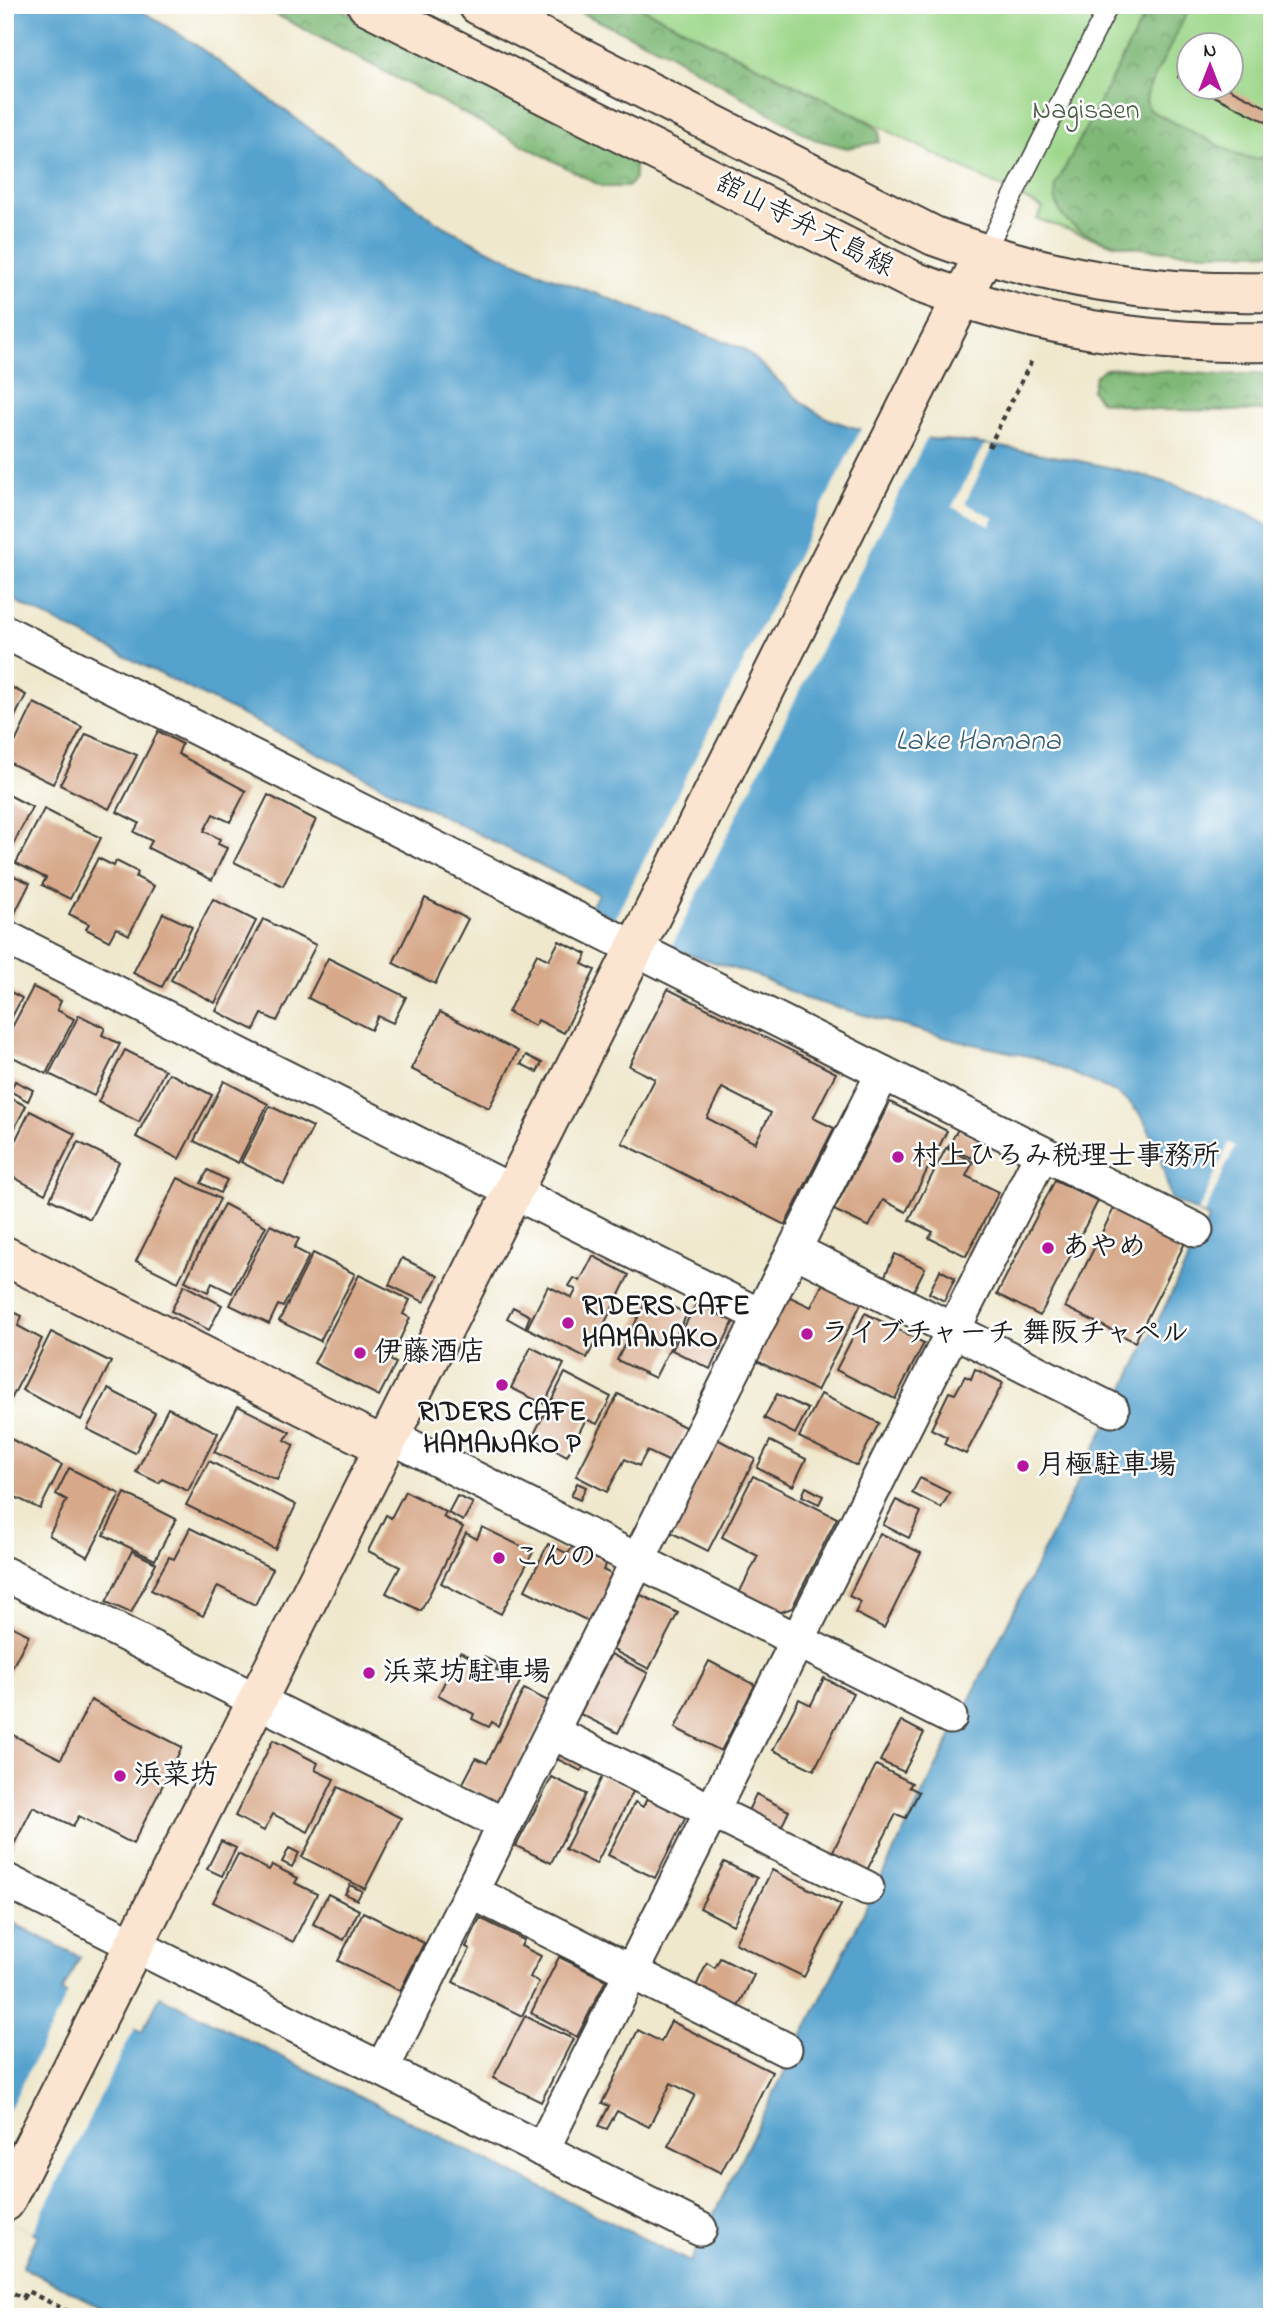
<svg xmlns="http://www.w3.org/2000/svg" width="1277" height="2322" font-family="'Indie Flower','Klee One',sans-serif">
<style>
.green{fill:#9dd78a;stroke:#5c7a53;stroke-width:2;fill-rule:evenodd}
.forest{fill:url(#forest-crowns);stroke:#4d6a49;stroke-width:2}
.water{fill:#55a2ce;stroke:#385f75;stroke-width:2}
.pier{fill:#efe8cd}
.building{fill:#d7a98a;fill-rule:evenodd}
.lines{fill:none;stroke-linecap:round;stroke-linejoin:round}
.lane-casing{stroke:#3c3b37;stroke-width:21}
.street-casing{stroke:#3c3b37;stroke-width:37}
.secondary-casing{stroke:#3c3b37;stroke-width:42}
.path{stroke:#3c3b37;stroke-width:4.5;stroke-dasharray:5 5;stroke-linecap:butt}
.lane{stroke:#fff;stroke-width:18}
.street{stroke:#fff;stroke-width:33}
.secondary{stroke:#fce5d0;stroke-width:38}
.poi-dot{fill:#b5179e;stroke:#fff;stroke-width:2.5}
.labels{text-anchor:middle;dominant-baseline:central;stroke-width:5;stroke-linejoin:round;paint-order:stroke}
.park-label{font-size:28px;fill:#495d42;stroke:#fff}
.street-label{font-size:28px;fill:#1c1c1c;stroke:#fff}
.poi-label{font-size:28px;font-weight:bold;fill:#1c1c1c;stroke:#fff;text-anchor:start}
.water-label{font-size:30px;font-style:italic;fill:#385f75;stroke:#fff}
</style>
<defs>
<pattern id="forest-crowns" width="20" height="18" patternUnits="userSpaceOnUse" patternTransform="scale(1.75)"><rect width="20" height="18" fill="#7eb876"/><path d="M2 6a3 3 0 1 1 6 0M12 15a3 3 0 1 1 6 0" fill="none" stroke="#669560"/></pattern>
</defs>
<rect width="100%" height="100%" fill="#fff"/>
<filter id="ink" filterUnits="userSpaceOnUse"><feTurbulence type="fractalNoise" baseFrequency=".0143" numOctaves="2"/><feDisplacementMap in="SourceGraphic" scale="14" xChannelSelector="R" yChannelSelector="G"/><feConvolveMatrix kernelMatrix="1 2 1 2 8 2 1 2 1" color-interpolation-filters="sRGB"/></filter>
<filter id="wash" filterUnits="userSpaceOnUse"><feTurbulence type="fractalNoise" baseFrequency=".00686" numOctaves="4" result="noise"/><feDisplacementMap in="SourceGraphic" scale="28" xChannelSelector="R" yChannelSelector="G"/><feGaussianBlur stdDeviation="1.57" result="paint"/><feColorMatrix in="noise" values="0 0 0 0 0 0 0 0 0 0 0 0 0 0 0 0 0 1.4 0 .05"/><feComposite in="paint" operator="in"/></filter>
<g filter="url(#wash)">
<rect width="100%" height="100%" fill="#efe8cd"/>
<path class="green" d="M636,5h636v247l-51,1 -111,-9 -73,-25 6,-11zM1190,46h42v42h-42z"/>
<g class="forest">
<polygon points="258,5 333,5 623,152 635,163 635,178 628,187 603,187"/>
<polygon points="564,5 636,5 869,122 880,131 879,142 847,148 814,139 664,51"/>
<path d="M1150,5h41l-43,85 -2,10 3,10 89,45 17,4 17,-4v97c-48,1 -230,11 -216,-67z"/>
<polygon points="1119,368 1220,375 1272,373 1272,411 1152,410 1100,401 1092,390 1095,376 1105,369"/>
</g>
<path class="water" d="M5,5h127l60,37 246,181 49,26 56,25 199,74c33,25 55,60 95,74 48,18 102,15 151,23 98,15 197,33 284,82v1790h-1150l-100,-50 16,-32 -33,-17v-299l75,38 -18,35 80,40 18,-36 530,266 519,-1044 -38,-19 -13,-49 -15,-32 -13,-15 -17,-12 -76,-33 -83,-18 -151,-42 -43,-21 -84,-27 -85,-43 7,-13 -593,-298z"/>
<g class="pier">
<polygon points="863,425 928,436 670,949 613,922"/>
<polygon points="984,445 993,446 965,503 994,518 990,526 952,507"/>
<polygon points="1229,1143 1235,1146 1204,1215 1198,1212"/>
<polygon points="68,1993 135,2027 32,2233 5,2219 5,2118"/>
</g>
<g id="blocks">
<g class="building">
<polygon points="1185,65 1190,67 1190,83 1178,77"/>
<polygon points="1198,88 1228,88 1272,110 1272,125"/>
<polygon points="5,684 26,695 5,736"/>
<polygon points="34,703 82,727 53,784 6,761"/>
<polygon points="158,731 182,744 178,754 246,791 230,822 213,814 204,831 220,839 218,844 227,848 212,880 148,848 152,841 134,832 139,823 117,812"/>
<polygon points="86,734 137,755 109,809 60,785"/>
<polygon points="5,793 32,807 8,855 5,853"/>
<polygon points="268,795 316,820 283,886 234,862"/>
<polygon points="44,809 101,838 70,899 42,885 46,878 16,863"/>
<polygon points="98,858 114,866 116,861 138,872 136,877 154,886 129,935 116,928 109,941 86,929 89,924 69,914"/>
<polygon points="14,876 30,883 11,921 5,918 5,894"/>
<polygon points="425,898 468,919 435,984 393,963"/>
<polygon points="213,899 256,921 215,1003 171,980"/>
<polygon points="163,913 192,927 162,987 133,973"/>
<polygon points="263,919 316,945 277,1021 262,1014 254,1030 216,1011"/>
<polygon points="559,941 587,954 582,964 595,970 564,1033 538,1020 535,1026 508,1012 537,954 549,960"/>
<polygon points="328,958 406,997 393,1023 378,1016 371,1030 308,998"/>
<polygon points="33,987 61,1001 57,1010 74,1019 46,1074 5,1053 5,1041"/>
<polygon points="5,989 22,998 5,1030"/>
<path d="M668,989l168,84 -23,45 21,10 -49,97 -163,-82 33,-64 -26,-13zM722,1088l49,25 -16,30 -48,-25z"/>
<polygon points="440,1012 518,1051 489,1108 411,1069"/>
<polygon points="79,1015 105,1028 102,1035 120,1044 94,1096 49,1074"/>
<polygon points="125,1050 165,1070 139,1122 98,1102"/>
<polygon points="526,1055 542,1063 537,1072 521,1064"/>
<polygon points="169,1073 212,1095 179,1159 136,1137"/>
<polygon points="15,1081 33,1090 28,1101 10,1091"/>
<polygon points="224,1081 268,1104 238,1163 194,1141"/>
<polygon points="5,1095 26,1106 5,1147"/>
<polygon points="890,1102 947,1131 906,1212 883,1200 869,1227 834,1210"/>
<polygon points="270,1106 313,1127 284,1184 241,1162"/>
<polygon points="30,1111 75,1134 45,1194 5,1173 5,1161"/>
<polygon points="958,1129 980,1140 971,1158 948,1147"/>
<polygon points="78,1142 119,1162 90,1219 50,1199"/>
<polygon points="946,1148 973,1162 966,1176 999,1192 966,1256 929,1238 933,1232 909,1220"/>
<polygon points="208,1170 227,1180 220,1193 201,1183"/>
<polygon points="178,1178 220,1199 178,1282 136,1261"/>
<polygon points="1055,1180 1098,1201 1040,1316 997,1294"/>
<polygon points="224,1204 266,1226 232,1293 212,1283 208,1292 185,1281"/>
<polygon points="1114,1208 1185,1243 1135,1342 1065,1307"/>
<polygon points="270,1225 299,1239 294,1248 309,1256 283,1307 278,1305 269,1324 230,1305"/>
<polygon points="313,1253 355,1274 320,1341 279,1321"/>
<polygon points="895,1254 925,1268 913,1292 884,1278"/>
<polygon points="593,1256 629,1275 587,1358 527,1328 548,1286 572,1298 576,1290 569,1286 574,1278 580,1281"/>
<polygon points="402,1258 438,1276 424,1302 389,1285"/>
<polygon points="940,1270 955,1278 944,1301 929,1293"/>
<polygon points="359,1275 410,1300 403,1314 410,1318 390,1360 396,1363 379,1396 314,1363"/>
<polygon points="824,1281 863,1300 817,1391 755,1360 788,1296 811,1307"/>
<polygon points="184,1285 222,1305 209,1330 171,1311"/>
<polygon points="649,1295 687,1314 655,1378 617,1360"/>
<polygon points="697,1302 734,1321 710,1369 672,1350"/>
<polygon points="513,1307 530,1316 525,1328 507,1318"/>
<polygon points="5,1308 22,1316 18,1326 42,1339 5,1411"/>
<polygon points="865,1313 924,1343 895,1399 836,1370"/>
<polygon points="51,1332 111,1362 81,1420 22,1390"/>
<polygon points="531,1347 564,1364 544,1404 511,1388"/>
<polygon points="975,1369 1003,1383 966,1454 944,1444 947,1437 931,1429 949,1392 955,1394 965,1376 971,1379"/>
<polygon points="565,1373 611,1397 597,1424 586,1419 567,1456 532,1438"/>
<polygon points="108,1389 155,1413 135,1453 87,1429"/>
<polygon points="618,1394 687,1428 670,1462 647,1451 639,1466 625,1459 607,1492 576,1476"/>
<polygon points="777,1394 808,1409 795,1434 764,1418"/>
<polygon points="821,1394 879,1423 857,1466 799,1437"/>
<polygon points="238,1406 290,1432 285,1440 294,1445 277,1480 214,1452"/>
<polygon points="168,1408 218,1433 188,1491 162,1479 159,1483 136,1472"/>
<polygon points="5,1436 62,1465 40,1509 5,1492"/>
<polygon points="717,1439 755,1459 708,1551 670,1532"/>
<polygon points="770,1441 806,1459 793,1486 757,1468"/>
<polygon points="209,1461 296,1505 275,1549 186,1505"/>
<polygon points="69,1468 120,1494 88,1557 49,1535 67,1500 56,1494"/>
<polygon points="753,1476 837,1518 792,1608 779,1613 739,1593 758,1556 722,1537"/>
<polygon points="920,1478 950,1493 941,1508 912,1493"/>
<polygon points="577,1483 586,1487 580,1500 571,1496"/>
<polygon points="806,1487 823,1496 819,1504 802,1496"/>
<polygon points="405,1491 446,1512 443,1517 463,1527 421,1611 386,1593 400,1567 368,1551 386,1515 391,1518"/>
<polygon points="125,1493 176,1519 155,1560 104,1535"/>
<polygon points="457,1496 473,1503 463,1521 448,1513"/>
<polygon points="896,1500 921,1512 909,1538 883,1525"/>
<polygon points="482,1527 533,1552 501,1614 441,1583 466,1533 477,1539"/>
<polygon points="190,1528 273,1569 255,1605 218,1586 203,1616 151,1590 169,1557 174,1559"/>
<polygon points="880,1533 921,1553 884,1628 855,1613 861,1602 849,1596"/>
<polygon points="548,1544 568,1554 573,1546 607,1563 603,1570 615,1576 592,1623 525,1590"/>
<polygon points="132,1551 156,1563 131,1613 106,1602"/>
<polygon points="641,1595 678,1613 649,1669 613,1650"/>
<polygon points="5,1623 29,1635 5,1681"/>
<polygon points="460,1652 481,1662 484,1657 498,1664 496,1670 520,1682 498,1726 492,1722 489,1727 472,1719 474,1714 438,1695"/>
<polygon points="611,1654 648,1673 618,1733 580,1714"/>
<polygon points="709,1661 755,1685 721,1751 675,1728"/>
<polygon points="824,1678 853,1693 814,1770 773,1750 799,1699 811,1705"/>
<polygon points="524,1689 550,1702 499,1804 462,1785 476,1758 487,1763"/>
<polygon points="91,1700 182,1747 133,1844 79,1816 73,1826 33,1807 5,1862 5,1731 61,1759"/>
<polygon points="901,1721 924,1733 904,1772 880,1761"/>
<polygon points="273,1740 318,1763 315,1770 334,1779 308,1832 273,1814 264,1831 235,1816"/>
<polygon points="560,1748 586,1761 581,1771 555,1758"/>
<polygon points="876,1765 912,1783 909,1787 919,1792 906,1818 896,1814 865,1874 830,1857"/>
<polygon points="603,1775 634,1790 596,1864 565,1849"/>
<polygon points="552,1777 586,1794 551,1863 516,1846"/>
<polygon points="338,1787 401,1818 365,1889 302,1857"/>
<polygon points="650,1792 689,1811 655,1878 608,1855 635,1802 643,1807"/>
<polygon points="756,1794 789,1811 779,1832 746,1815"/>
<polygon points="221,1841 236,1848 222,1876 207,1869"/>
<polygon points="289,1848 299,1853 292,1867 282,1862"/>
<polygon points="238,1854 269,1870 272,1865 298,1878 295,1883 317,1894 293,1942 213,1902"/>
<polygon points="724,1862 757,1878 733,1925 700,1908"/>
<polygon points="772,1870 841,1905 804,1977 735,1943"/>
<polygon points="350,1885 362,1891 357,1900 345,1894"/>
<polygon points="328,1894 359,1910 344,1940 313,1924"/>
<polygon points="363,1912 424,1943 400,1991 338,1961"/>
<polygon points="480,1918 524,1940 521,1946 541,1956 530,1977 539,1982 522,2016 453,1982 470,1949 466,1947"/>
<polygon points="559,1957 606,1980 577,2037 531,2013"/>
<polygon points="720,1958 754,1975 738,2007 696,1986 707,1963 715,1968"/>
<polygon points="525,2016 573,2039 541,2102 493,2078"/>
<polygon points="671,2021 772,2072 721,2173 668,2146 695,2095 671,2083 649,2127 617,2111 607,2129 599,2126 609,2106 602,2103 638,2030 661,2042"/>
</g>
</g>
</g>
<g filter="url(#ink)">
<use href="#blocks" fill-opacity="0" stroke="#3c3b37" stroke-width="2"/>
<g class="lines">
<defs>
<polyline id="lane" points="984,254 1109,5"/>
<g id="street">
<polyline points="5,632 1196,1230"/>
<polyline points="5,937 761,1316"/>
<polyline points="794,1250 1112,1410"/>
<polyline points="390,1436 950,1717"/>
<polyline points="5,1574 505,1825"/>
<polyline points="552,1732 867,1888"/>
<polyline points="5,1880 700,2229"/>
<polyline points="472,1892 785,2049"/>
<polyline points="382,2069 883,1073"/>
<polyline points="542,2150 1042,1153"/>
</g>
<g id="secondary">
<path d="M367,5l549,277c119,44 228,63 356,60"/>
<path d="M478,5l456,231c114,42 216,59 338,56"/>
<polyline points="5,1256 385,1447"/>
<polyline points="5,2202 984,254"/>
</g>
</defs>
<use href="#lane" class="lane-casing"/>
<use href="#street" class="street-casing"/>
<use href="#secondary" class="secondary-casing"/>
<g class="path">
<polyline points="989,447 1033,358"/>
<polyline points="5,2289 23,2298 27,2291 80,2317"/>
</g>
<use href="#lane" class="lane"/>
<use href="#street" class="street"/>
<use href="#secondary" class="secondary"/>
</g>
</g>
<g class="poi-dot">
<circle cx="898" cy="1157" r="7"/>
<circle cx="1048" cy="1248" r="7"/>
<circle cx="568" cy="1323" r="7"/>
<circle cx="807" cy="1334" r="7"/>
<circle cx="360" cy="1353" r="7"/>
<circle cx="502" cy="1385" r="7"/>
<circle cx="1023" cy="1466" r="7"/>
<circle cx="499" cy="1558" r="7"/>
<circle cx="369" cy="1673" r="7"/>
<circle cx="120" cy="1776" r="7"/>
</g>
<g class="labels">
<g class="park-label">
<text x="1086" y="111">Nagisaen</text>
</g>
<g class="street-label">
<text transform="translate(804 226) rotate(27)">舘山寺弁天島線</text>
</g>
<g class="poi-label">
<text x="912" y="1157">村上ひろみ税理士事務所</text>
<text x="1062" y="1248">あやめ</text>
<text x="582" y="1307">RIDERS CAFE<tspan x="582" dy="32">HAMANAKO</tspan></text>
<text x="821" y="1334">ライブチャーチ 舞阪チャペル</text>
<text x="374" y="1353">伊藤酒店</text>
<text x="502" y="1413" text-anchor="middle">RIDERS CAFE<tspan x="502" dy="32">HAMANAKO P</tspan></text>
<text x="1037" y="1466">月極駐車場</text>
<text x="513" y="1558">こんの</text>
<text x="383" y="1673">浜菜坊駐車場</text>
<text x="134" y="1776">浜菜坊</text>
</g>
<g class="water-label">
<text x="978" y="742">Lake Hamana</text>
</g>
</g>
<rect width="1277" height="2322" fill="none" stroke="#fff" stroke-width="28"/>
<g transform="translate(1210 66)"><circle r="33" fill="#ffffff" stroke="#a4a4a4" stroke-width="2"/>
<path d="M0-5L12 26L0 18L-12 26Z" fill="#b5179e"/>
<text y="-10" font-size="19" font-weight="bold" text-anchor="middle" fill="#1c1c1c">N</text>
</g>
</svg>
